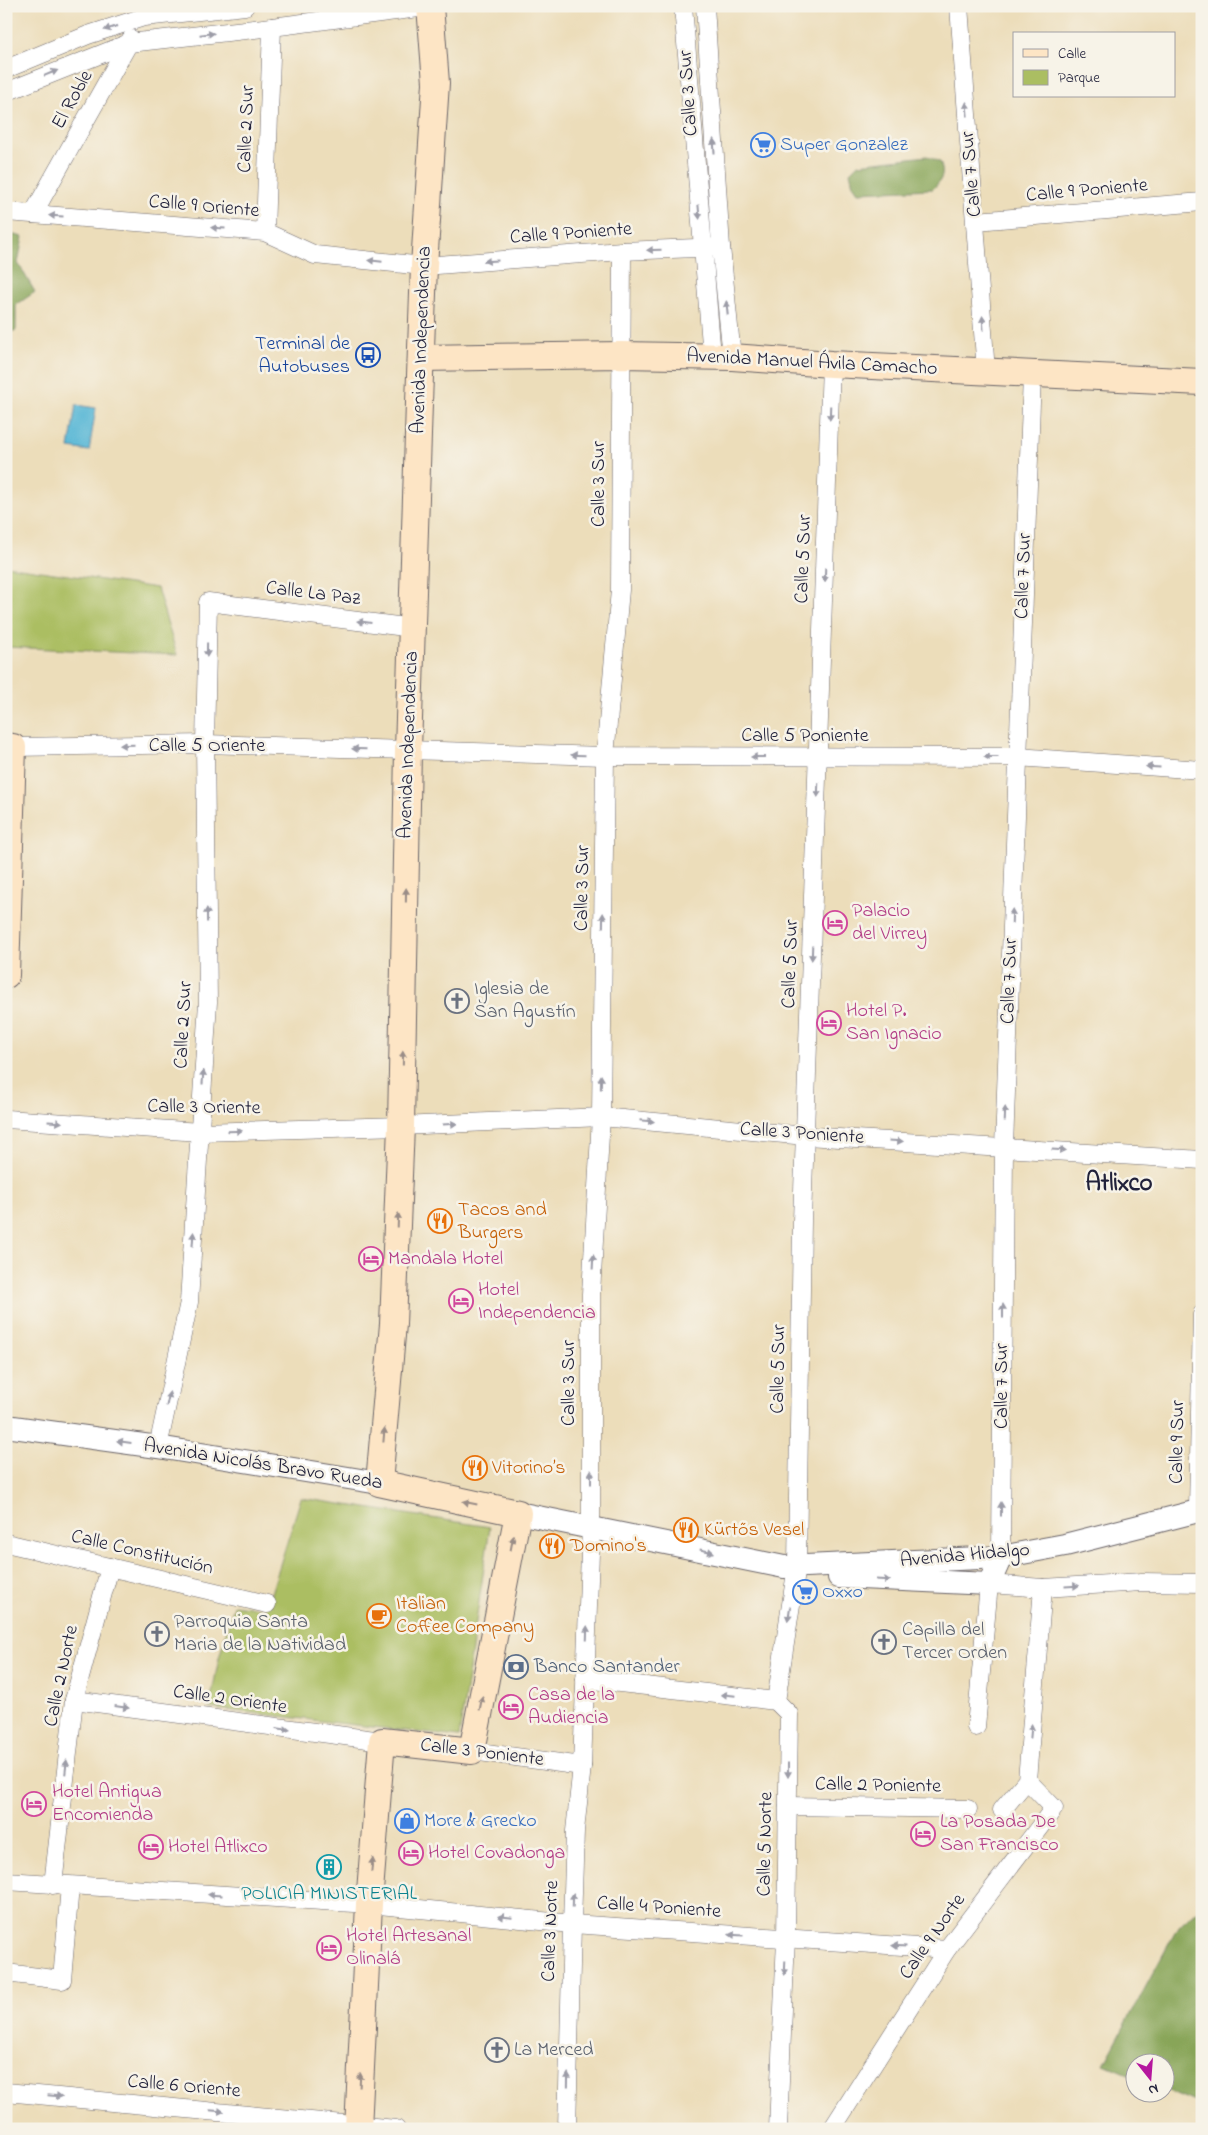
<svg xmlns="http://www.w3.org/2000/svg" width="1208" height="2135" font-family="'Indie Flower',sans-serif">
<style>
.green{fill:#abbe62;stroke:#66704e}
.forest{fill:#88a558;stroke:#55644a}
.water{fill:#58b7d6;stroke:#3d6c88}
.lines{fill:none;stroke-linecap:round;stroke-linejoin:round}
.minor-casing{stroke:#696367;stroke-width:19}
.tertiary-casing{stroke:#696367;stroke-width:24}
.secondary-casing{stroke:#696367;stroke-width:28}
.minor{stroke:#fff;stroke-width:18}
.tertiary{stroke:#fff;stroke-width:22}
.secondary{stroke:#fde5c5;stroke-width:26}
.oneway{fill:#9c9ca7}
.oneway2{fill:#9a8d87}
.labels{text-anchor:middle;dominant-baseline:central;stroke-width:5;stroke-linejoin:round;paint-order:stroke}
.street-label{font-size:20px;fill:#22223b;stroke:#f7f3e8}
.shop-label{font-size:20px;fill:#366cbe;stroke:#f7f3e8;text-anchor:start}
.transit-label{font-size:20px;fill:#164399;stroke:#f7f3e8;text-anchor:end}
.hotel-label{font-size:20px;fill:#b23c85;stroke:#f7f3e8;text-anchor:start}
.worship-label{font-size:20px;fill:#5b616d;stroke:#f7f3e8;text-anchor:start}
.food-label{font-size:20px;fill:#c56008;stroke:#f7f3e8;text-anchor:start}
.service-label{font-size:20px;fill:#4e5e75;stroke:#f7f3e8;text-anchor:start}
.culture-label{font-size:20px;fill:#0d838f;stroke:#f7f3e8}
.district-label{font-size:25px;font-weight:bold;fill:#22223b;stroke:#f7f3e8}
</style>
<rect width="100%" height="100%" fill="#f7f3e8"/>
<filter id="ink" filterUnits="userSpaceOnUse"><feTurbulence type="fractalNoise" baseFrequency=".02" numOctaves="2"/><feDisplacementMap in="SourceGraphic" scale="10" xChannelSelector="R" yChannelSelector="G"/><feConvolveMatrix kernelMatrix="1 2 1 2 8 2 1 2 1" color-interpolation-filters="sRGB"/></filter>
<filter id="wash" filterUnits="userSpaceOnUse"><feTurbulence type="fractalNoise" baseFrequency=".0096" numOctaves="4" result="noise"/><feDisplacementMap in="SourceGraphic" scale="20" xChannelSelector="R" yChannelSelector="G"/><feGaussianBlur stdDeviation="1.12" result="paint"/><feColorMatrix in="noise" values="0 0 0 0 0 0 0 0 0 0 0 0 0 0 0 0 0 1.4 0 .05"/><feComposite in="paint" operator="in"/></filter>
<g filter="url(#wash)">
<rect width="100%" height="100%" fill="#ecddba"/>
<g class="green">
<polygon points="6,566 157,588 177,655 6,647"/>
<polygon points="301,1498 490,1527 459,1737 209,1708 219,1658 234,1605 266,1609"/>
</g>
<g class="forest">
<path d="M927,156l13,6c5,13 2,17 -7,27l-75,3 -5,-7 -3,-13 8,-8z"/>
<polygon points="6,233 23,237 18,263 35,292 16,305 16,330 6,334"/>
<polygon points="1202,1907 1202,2105 1166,2090 1166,2062 1136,2062 1135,2077 1104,2064 1178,1927"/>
</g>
<polygon class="water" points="76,405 96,408 89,451 69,448"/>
</g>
<g filter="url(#ink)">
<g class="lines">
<defs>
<g id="minor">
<polyline points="683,6 712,356"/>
<polyline points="705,6 721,247 732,357"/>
<polyline points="959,6 986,372"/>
<polyline points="6,69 88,35 144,17 245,6"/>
<polyline points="6,92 129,43 272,27 434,6"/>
<polyline points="6,212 265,232 315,255 424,266 622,251 721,247"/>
<polyline points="33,214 131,39"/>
<polyline points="976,221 1202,202"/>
<polyline points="265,232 272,27"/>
<polyline points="13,747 205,744 605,756 1017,757 1202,770"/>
<polyline points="6,1119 200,1132 401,1126 601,1117 806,1136 1202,1160"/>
<polyline points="158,1447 189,1302 208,1002 205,744 208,602 413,628"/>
<polyline points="1198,1510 1202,1314"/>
<polyline points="6,1543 267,1604"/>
<polyline points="1001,1557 1004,1147 1032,375"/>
<polyline points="585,1679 776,1701"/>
<polyline points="74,1700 382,1741"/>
<polyline points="976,1727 989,1584 1043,1588 1142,1582 1202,1583"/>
<polyline points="472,1751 582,1766"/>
<polyline points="788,1806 968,1809"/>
<polyline points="1002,1810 1027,1780 1043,1588"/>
<polyline points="6,1881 369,1904 572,1924 947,1949"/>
<polyline points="53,1885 74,1700 110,1567"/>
<polyline points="6,1973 62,1980 70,1886"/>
<polyline points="6,2092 396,2129"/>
<polyline points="567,2129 572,1924 575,1831 582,1766 591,1526 591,1294 601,1117 605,756 620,590 622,251"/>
<polyline points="778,2129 786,1938 789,1714 776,1701 797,1566 802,1221 831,364"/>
<polyline points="832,2129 947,1949 1054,1808 1027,1780"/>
</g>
<g id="tertiary">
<polyline points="6,1426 158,1447 379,1483"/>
<polyline points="518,1513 784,1567 1001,1557 1065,1545 1202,1510"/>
<polyline points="839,1577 989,1584 1001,1557"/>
</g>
<g id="secondary">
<polyline points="421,358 621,355 732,357 831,364 1202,382"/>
<polyline points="6,746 13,747 6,975"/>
<polyline points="358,2129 369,1904 382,1741 472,1751 518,1513 379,1483 393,1324 401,1126 408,750 419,403 424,266 436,83 430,6"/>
</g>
</defs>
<use href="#minor" class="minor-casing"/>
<use href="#tertiary" class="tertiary-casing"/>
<use href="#secondary" class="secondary-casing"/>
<use href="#minor" class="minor"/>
<use href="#tertiary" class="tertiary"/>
<use href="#secondary" class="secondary"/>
</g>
<defs><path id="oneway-solid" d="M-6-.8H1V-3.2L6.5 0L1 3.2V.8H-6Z" transform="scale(1.25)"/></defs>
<g class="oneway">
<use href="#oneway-solid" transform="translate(111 28) rotate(162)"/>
<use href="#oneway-solid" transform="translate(207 34) rotate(-6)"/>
<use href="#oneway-solid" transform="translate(51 73) rotate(-22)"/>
<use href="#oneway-solid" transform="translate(967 109) rotate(-95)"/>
<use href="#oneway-solid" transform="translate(714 146) rotate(-94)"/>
<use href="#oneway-solid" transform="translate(699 212) rotate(85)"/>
<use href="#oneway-solid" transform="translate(56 216) rotate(-176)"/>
<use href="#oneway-solid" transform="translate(218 228) rotate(-176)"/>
<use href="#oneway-solid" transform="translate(654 250) rotate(178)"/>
<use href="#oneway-solid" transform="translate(375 261) rotate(-174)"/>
<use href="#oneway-solid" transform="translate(491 261) rotate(176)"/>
<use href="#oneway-solid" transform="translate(727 308) rotate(-96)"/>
<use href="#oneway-solid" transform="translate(983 323) rotate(-94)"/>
<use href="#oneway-solid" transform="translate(830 413) rotate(92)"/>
<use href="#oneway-solid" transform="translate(825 575) rotate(92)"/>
<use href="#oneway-solid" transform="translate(364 622) rotate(-173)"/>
<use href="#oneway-solid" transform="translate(207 650) rotate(91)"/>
<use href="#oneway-solid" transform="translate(127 745) rotate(179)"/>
<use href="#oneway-solid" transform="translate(359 749) rotate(-178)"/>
<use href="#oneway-solid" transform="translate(578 755) rotate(-178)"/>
<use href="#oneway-solid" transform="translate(758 757) rotate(-180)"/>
<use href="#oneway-solid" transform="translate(991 757) rotate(-180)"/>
<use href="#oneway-solid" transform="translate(1153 767) rotate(-176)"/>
<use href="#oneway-solid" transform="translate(818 790) rotate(92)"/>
<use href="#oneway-solid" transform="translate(207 915) rotate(-91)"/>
<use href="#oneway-solid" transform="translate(1012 916) rotate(-88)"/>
<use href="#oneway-solid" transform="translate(603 920) rotate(-89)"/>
<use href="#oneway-solid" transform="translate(812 953) rotate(92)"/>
<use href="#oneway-solid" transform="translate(203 1077) rotate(-86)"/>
<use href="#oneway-solid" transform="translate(601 1082) rotate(-89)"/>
<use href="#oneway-solid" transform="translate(1005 1114) rotate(-88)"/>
<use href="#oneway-solid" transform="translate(647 1121) rotate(5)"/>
<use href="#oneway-solid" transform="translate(55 1122) rotate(4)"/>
<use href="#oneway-solid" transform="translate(450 1124) rotate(-3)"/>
<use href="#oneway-solid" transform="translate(235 1131) rotate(-2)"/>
<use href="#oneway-solid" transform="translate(896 1141) rotate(3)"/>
<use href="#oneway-solid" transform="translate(1059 1150) rotate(4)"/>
<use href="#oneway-solid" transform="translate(193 1239) rotate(-86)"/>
<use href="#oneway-solid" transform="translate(593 1262) rotate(-87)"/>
<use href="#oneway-solid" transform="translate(1003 1311) rotate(-90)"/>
<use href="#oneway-solid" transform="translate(168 1399) rotate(-78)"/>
<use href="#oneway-solid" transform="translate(124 1442) rotate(-172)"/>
<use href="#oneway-solid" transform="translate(591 1477) rotate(-90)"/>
<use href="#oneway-solid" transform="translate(1001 1509) rotate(-90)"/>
<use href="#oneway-solid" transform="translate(707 1551) rotate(12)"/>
<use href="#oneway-solid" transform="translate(883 1580) rotate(3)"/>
<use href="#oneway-solid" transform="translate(1072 1586) rotate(-3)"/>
<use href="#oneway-solid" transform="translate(789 1614) rotate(98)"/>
<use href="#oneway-solid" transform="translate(587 1633) rotate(-88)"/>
<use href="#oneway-solid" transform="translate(728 1695) rotate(-174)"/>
<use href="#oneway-solid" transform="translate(122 1707) rotate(8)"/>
<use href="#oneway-solid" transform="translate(283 1729) rotate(7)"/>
<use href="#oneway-solid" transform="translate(1031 1731) rotate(-85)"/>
<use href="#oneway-solid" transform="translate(66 1767) rotate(-84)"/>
<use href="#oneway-solid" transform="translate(788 1770) rotate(90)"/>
<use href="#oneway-solid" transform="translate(215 1895) rotate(-177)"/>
<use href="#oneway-solid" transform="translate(573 1900) rotate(-88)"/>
<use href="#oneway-solid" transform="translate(505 1917) rotate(-174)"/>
<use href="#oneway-solid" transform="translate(736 1935) rotate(-176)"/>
<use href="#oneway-solid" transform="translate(899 1946) rotate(-176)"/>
<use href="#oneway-solid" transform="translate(785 1968) rotate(92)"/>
<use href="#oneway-solid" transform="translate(568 2080) rotate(-89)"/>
<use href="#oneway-solid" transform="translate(55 2096) rotate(5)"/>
<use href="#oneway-solid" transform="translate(217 2111) rotate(5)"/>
</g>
<g class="oneway2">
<use href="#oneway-solid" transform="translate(406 895) rotate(-89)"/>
<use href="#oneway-solid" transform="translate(403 1058) rotate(-89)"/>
<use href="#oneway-solid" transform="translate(398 1220) rotate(-88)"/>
<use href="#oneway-solid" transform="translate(384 1435) rotate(-85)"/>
<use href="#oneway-solid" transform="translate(470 1503) rotate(-168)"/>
<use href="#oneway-solid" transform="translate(512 1543) rotate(-79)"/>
<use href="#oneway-solid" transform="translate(481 1703) rotate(-79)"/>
<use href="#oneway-solid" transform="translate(372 1865) rotate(-85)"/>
<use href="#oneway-solid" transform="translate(360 2080) rotate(-87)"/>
</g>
</g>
<defs>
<symbol id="supermarket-ring" viewBox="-11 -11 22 22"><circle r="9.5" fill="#f7f3e8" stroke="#3f7fe0" stroke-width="1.5"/><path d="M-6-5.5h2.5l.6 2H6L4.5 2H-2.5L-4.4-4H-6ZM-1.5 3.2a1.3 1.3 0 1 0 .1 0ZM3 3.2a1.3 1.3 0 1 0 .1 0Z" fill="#3f7fe0"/></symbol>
<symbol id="bus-ring" viewBox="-11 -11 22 22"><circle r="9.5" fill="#f7f3e8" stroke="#1a4fb4" stroke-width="1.5"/><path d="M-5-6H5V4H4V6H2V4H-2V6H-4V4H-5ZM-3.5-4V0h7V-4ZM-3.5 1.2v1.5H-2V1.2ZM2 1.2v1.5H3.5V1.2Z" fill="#1a4fb4"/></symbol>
<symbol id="hotel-ring" viewBox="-11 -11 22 22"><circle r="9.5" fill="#f7f3e8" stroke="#d1479c" stroke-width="1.5"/><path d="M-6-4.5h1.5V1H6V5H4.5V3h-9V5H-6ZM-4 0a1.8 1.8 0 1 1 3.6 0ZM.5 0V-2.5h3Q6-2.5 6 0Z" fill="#d1479c"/></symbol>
<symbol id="church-ring" viewBox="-11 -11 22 22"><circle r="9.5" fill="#f7f3e8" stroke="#6b7280" stroke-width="1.5"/><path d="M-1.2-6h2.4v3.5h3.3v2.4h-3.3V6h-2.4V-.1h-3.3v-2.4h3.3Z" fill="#6b7280"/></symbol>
<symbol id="restaurant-ring" viewBox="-11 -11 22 22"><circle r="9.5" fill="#f7f3e8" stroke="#e8710a" stroke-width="1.5"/><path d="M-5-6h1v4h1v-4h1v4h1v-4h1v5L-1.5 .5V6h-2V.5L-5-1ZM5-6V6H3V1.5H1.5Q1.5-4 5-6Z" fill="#e8710a"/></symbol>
<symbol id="cafe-ring" viewBox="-11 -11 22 22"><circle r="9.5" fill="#f7f3e8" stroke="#e8710a" stroke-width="1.5"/><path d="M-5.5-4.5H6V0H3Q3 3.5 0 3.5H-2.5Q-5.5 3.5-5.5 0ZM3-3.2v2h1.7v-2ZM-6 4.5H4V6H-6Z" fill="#e8710a"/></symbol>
<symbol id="bank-ring" viewBox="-11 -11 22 22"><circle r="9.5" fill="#f7f3e8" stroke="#5c6f8a" stroke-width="1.5"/><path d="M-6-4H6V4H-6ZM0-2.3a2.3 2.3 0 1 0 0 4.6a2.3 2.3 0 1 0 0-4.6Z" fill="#5c6f8a"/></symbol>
<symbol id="shop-ring" viewBox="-11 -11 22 22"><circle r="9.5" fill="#f7f3e8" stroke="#3f7fe0" stroke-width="1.5"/><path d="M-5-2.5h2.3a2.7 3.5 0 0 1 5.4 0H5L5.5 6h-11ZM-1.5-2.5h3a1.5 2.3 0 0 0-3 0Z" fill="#3f7fe0"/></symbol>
<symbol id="building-ring" viewBox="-11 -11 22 22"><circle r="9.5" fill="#f7f3e8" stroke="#0f9aa8" stroke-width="1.5"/><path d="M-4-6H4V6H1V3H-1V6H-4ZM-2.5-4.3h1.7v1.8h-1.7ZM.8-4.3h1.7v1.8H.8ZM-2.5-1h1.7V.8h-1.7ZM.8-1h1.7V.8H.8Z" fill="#0f9aa8"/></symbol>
</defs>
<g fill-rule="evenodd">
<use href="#supermarket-ring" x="749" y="131" width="28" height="28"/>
<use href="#bus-ring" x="354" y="341" width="28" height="28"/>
<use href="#hotel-ring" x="821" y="909" width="28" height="28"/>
<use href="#church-ring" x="443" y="987" width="28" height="28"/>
<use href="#hotel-ring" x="815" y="1009" width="28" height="28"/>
<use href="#restaurant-ring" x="426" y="1207" width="28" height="28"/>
<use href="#hotel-ring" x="357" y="1245" width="28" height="28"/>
<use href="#hotel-ring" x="447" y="1287" width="28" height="28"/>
<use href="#restaurant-ring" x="461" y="1454" width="28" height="28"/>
<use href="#restaurant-ring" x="672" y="1516" width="28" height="28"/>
<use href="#restaurant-ring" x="538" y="1532" width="28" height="28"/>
<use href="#supermarket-ring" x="791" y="1578" width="28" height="28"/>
<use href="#cafe-ring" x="365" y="1602" width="28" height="28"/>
<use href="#church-ring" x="143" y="1620" width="28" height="28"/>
<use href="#church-ring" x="870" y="1628" width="28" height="28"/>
<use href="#bank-ring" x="502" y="1653" width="28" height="28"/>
<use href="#hotel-ring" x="497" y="1693" width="28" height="28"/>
<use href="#hotel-ring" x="20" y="1790" width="28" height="28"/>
<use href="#shop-ring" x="393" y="1807" width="28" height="28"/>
<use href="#hotel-ring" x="909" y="1820" width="28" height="28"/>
<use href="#hotel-ring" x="137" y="1833" width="28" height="28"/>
<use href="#hotel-ring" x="397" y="1839" width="28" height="28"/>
<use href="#building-ring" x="315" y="1853" width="28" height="28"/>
<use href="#hotel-ring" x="315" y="1934" width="28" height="28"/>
<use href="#church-ring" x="483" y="2036" width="28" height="28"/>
</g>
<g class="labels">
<g class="street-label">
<text transform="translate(689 93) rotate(-94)">Calle 3 Sur</text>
<text transform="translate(73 100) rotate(-61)">El Roble</text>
<text transform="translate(247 129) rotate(-88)">Calle 2 Sur</text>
<text transform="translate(972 174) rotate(-95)">Calle 7 Sur</text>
<text transform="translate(1087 191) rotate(-5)">Calle 9 Poniente</text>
<text transform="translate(204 207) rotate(5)">Calle 9 Oriente</text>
<text transform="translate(571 234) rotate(-4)">Calle 9 Poniente</text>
<text transform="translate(422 340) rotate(-88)">Avenida Independencia</text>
<text transform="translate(812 363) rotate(3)">Avenida Manuel Ávila Camacho</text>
<text transform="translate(599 484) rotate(-90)">Calle 3 Sur</text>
<text transform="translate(804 559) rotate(-88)">Calle 5 Sur</text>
<text transform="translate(1024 576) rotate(-88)">Calle 7 Sur</text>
<text transform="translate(313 594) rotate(7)">Calle La Paz</text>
<text x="805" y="736">Calle 5 Poniente</text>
<text transform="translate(409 745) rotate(-88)">Avenida Independencia</text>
<text x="207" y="746">Calle 5 Oriente</text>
<text transform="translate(583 888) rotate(-89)">Calle 3 Sur</text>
<text transform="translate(791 964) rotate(-88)">Calle 5 Sur</text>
<text transform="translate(1010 981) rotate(-88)">Calle 7 Sur</text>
<text transform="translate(184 1025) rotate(-87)">Calle 2 Sur</text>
<text transform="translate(204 1108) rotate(1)">Calle 3 Oriente</text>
<text transform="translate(802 1134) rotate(4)">Calle 3 Poniente</text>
<text transform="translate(779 1369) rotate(-89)">Calle 5 Sur</text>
<text transform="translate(569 1383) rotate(-90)">Calle 3 Sur</text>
<text transform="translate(1002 1386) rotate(-90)">Calle 7 Sur</text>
<text transform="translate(1178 1442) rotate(-89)">Calle 9 Sur</text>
<text transform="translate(263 1465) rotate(9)">Avenida Nicolás Bravo Rueda</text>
<text transform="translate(142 1553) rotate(13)">Calle Constitución</text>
<text transform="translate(965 1556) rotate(-5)">Avenida Hidalgo</text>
<text transform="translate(62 1676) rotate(-78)">Calle 2 Norte</text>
<text transform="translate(230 1700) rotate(8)">Calle 2 Oriente</text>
<text transform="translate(482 1753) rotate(7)">Calle 3 Poniente</text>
<text transform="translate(878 1786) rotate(1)">Calle 2 Poniente</text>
<text transform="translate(766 1844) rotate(-89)">Calle 5 Norte</text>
<text transform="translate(659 1908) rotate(4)">Calle 4 Poniente</text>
<text transform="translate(551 1931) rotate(-88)">Calle 3 Norte</text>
<text transform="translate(933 1937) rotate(-55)">Calle 9 Norte</text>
<text transform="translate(184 2087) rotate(5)">Calle 6 Oriente</text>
</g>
<g class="shop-label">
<text x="780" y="145">Super Gonzalez</text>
<text x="822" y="1592">Oxxo</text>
<text x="424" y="1821">More &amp; Grecko</text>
</g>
<g class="transit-label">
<text x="350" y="344">Terminal de<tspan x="350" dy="23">Autobuses</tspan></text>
</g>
<g class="hotel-label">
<text x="852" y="911">Palacio<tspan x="852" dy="23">del Virrey</tspan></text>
<text x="846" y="1011">Hotel P.<tspan x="846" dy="23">San Ignacio</tspan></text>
<text x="388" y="1259">Mandala Hotel</text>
<text x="478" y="1290">Hotel<tspan x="478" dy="23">Independencia</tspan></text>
<text x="528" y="1695">Casa de la<tspan x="528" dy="23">Audiencia</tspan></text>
<text x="52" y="1792">Hotel Antigua<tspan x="52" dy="23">Encomienda</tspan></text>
<text x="940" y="1822">La Posada De<tspan x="940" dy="23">San Francisco</tspan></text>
<text x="168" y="1847">Hotel Atlixco</text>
<text x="428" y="1853">Hotel Covadonga</text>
<text x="346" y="1936">Hotel Artesanal<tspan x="346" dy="23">Olinalá</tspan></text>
</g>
<g class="worship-label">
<text x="474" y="989">Iglesia de<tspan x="474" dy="23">San Agustín</tspan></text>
<text x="174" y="1622">Parroquia Santa<tspan x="174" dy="23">Maria de la Natividad</tspan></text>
<text x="902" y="1630">Capilla del<tspan x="902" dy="23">Tercer Orden</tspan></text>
<text x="514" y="2050">La Merced</text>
</g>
<g class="food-label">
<text x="458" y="1210">Tacos and<tspan x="458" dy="23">Burgers</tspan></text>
<text x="492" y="1468">Vitorino’s</text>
<text x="704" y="1530">Kürtős Vesel</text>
<text x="570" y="1546">Domino's</text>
<text x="396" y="1604">Italian<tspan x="396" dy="23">Coffee Company</tspan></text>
</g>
<g class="service-label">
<text x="534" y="1667">Banco Santander</text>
</g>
<g class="culture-label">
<text x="329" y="1894">POLICIA MINISTERIAL</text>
</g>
<g class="district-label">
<text x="1119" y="1184">Atlixco</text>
</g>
</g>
<rect width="1208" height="2135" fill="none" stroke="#f7f3e8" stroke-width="25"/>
<rect x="1013" y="32" width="162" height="65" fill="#f7f3e8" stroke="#a29fa3"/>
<rect x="1023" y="49" width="25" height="8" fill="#fde5c5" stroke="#a29fa3"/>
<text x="1058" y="58" font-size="15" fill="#22223b">Calle</text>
<rect x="1023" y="70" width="25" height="15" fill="#abbe62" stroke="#a29fa3"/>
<text x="1058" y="82" font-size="15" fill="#22223b">Parque</text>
<g transform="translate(1150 2078) rotate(163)"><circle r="24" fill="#f7f3e8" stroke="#a29fa3"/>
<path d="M0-4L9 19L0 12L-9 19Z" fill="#b5179e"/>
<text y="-8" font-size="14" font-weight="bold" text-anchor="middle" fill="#22223b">N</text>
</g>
</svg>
